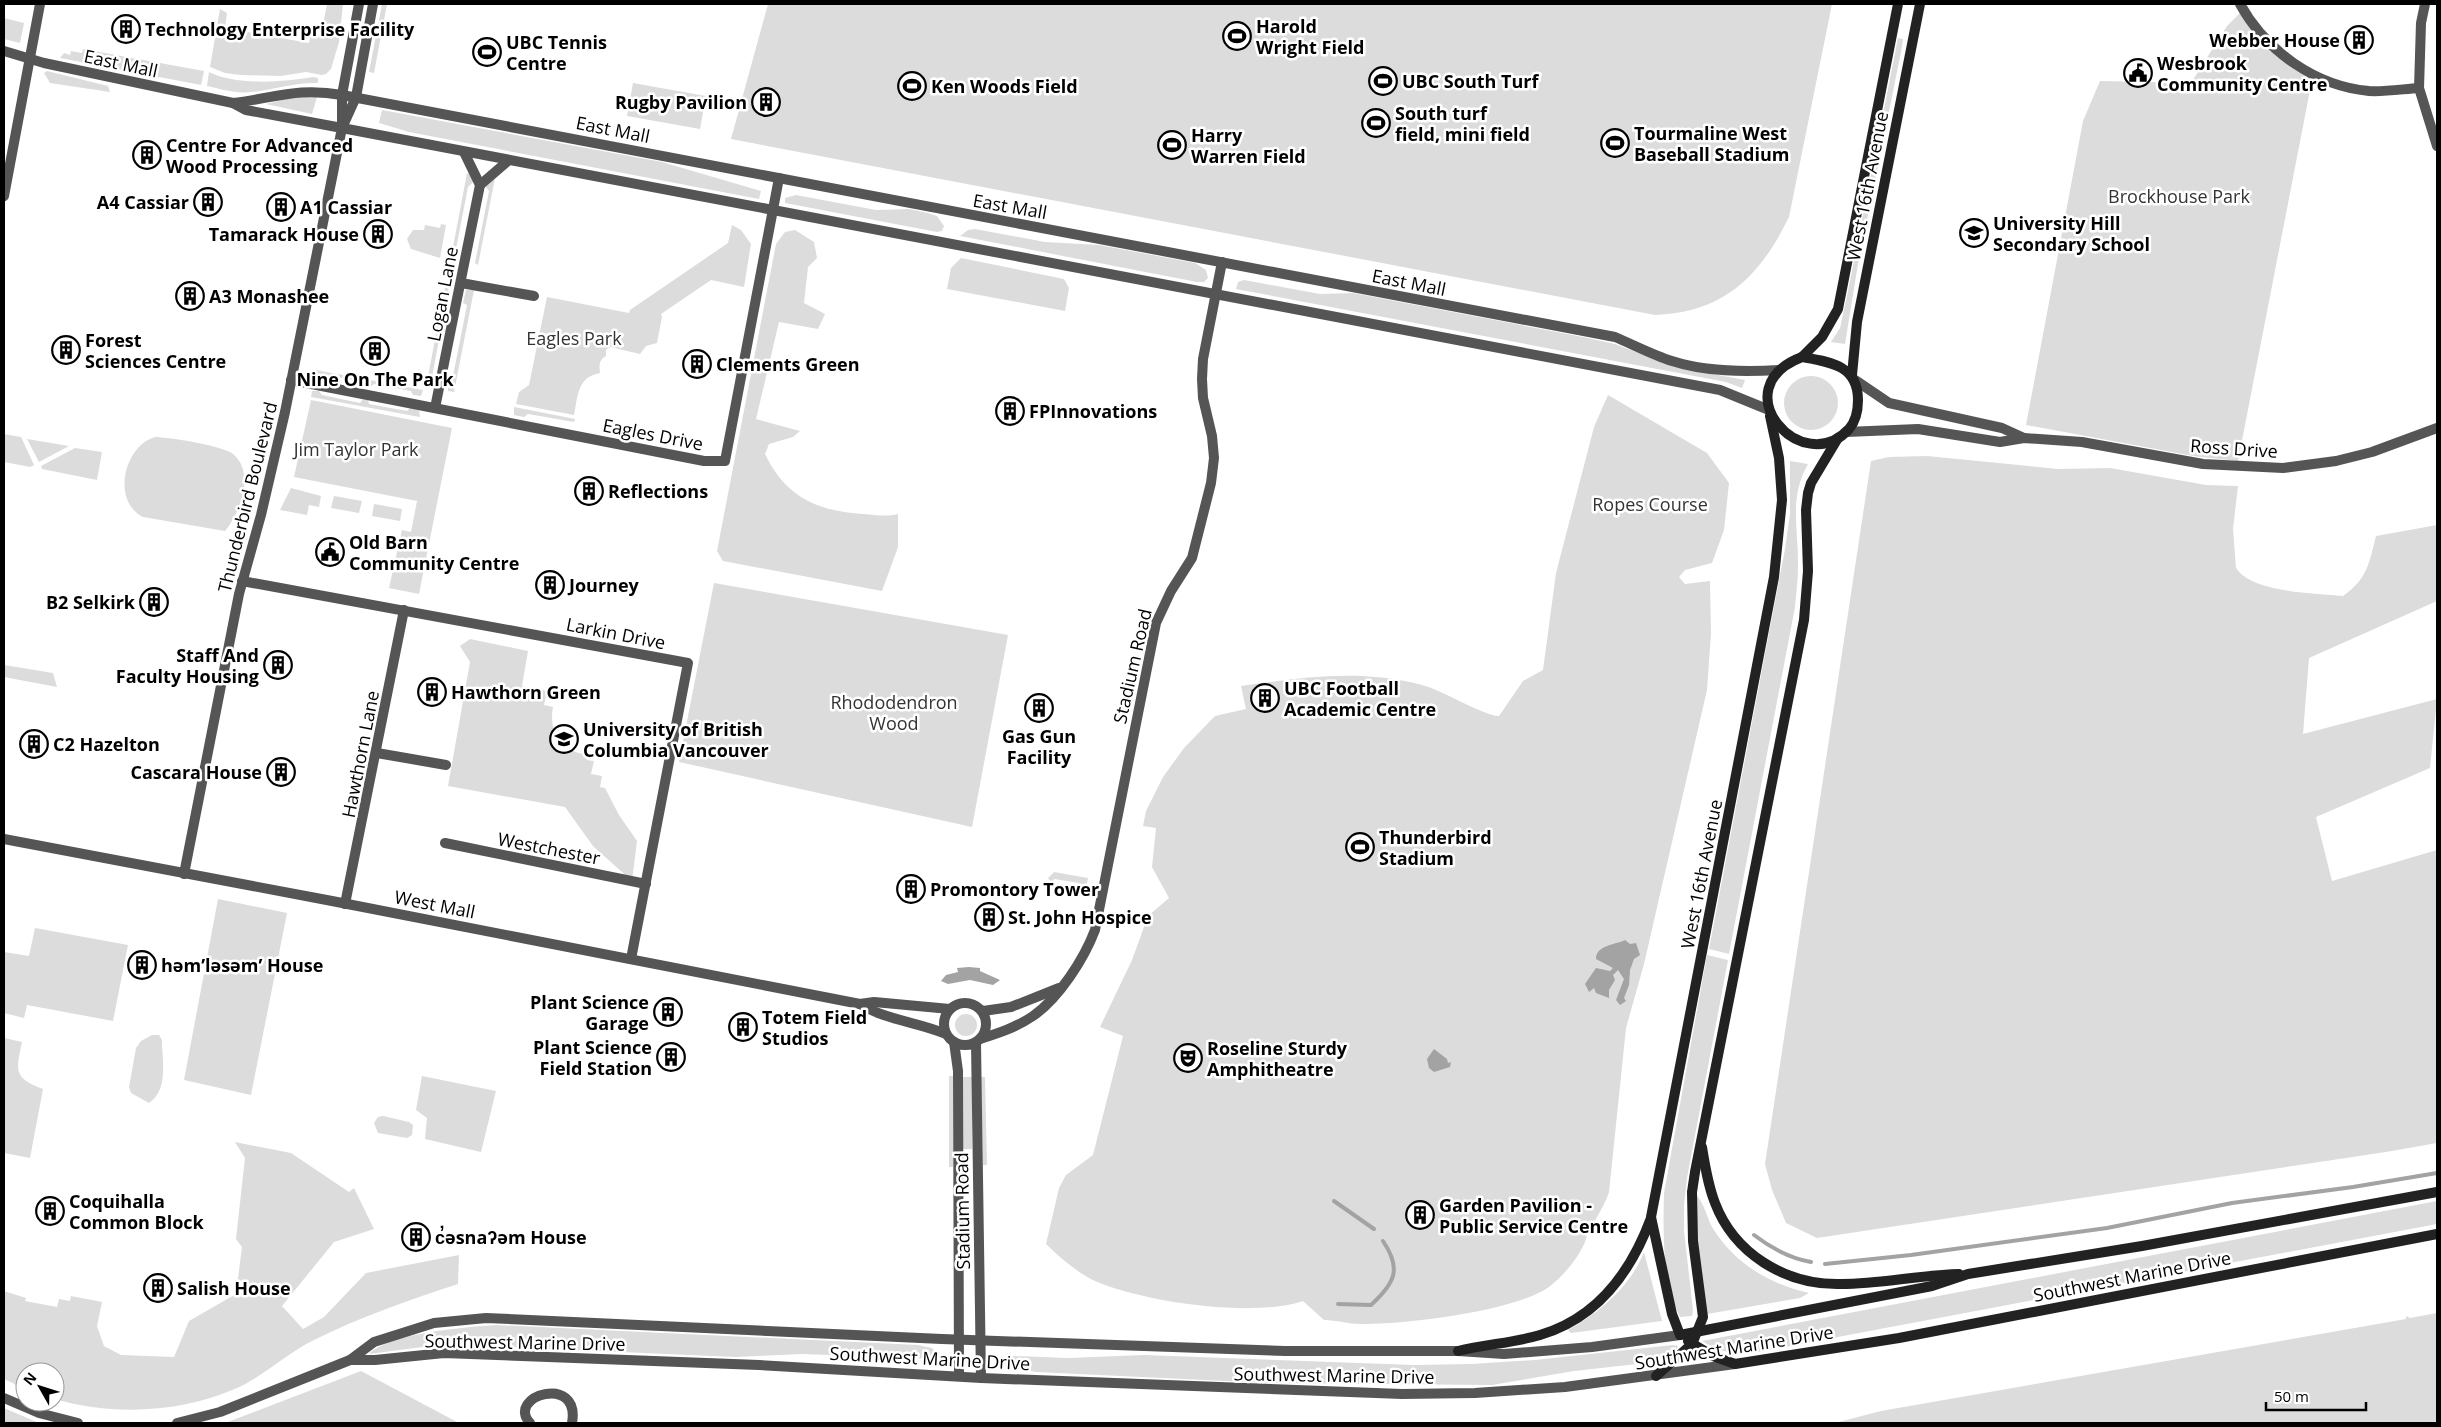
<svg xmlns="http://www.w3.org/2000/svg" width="2441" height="1427" font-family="'Open Sans',sans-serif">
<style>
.green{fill:#dcdcdc}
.water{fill:#a3a3a3}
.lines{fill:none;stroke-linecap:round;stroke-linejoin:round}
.stream{stroke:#a3a3a3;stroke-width:4}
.minor{stroke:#555;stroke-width:10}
.tertiary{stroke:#555;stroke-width:10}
.secondary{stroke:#222;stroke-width:10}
.labels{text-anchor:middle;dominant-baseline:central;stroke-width:5;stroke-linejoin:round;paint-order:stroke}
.poi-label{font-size:18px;font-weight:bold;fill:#000;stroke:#fff;text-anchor:start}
.street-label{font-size:18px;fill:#000;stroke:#fff}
.park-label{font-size:18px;fill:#333;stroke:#fff}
</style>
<rect width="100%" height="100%" fill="#fff"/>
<g class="green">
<polygon points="327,4 343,4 339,42 331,69 326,74 322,75 306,72 281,76 241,75 225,73 210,67 220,9 227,13 225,28 309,43 311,34 321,35"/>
<polygon points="382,4 387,4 374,73 369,72"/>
<path d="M768,4h1064l-43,213c-29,59 -64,95 -134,98l-924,-176z"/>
<path d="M2240,13c19,30 41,51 72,67l-74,381 -45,-5 -167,-31 57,-304 17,-40 91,2 36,-57z"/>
<polygon points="4,18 24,23 20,43 4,39"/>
<polygon points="1898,38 1903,39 1901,52 1857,270 1845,344 1831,342 1840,328 1847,296"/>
<polygon points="83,49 204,71 201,85 60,58 64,53 70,55 71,51 82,53"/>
<polygon points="47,71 108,86 110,92 50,83 44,73"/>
<path d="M209,72c28,14 74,10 104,5l5,1v5c-24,-1 -44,7 -67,9 -15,2 -30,-3 -44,-6z"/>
<polygon points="633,83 706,96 700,129 627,116"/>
<polygon points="295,97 317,97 312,114 266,104"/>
<polygon points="382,110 662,162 761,191 759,199 409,132 379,123"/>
<polygon points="467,173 473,175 473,182 468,187 451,275 455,279 447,279"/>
<polygon points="495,178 478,265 475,263 489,191 485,186"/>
<polygon points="796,195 876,210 909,209 928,213 937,216 944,226 942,231 937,232 785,203 785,198"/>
<polygon points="441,224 446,225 440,258 411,249 407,239 413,230 424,230 425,225 440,228"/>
<path d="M732,225l9,5 10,14 -7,43 -33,-7 -50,34 1,3 -5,26 -11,3 -6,8 -30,-7 -4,3v6c-7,4 -7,9 -6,17 -23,4 -22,23 -26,42l-58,-11 3,-12 10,-7 18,-88 82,16 1,-3 98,-67z"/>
<polygon points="975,229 1045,242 1099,245 1195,263 1206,270 1208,278 1204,282 1197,282 960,236 968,230"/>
<path d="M795,230l19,12 3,16 -9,9 -4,36 21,11 -7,15 -39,-7 -23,97 44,12 -7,6 -24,7 -4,10c21,44 53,57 99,60 11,1 23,3 34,0v33l-16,44 -159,-30 -6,-10 59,-307 9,-12z"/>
<polygon points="961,258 1064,279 1069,288 1065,311 947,289 951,268"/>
<polygon points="1244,280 1320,294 1353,293 1583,337 1615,344 1675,367 1745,380 1742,388 1726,382 1236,289 1238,282"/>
<polygon points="446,282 454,284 449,286 432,377 435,380 432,388 426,387"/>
<polygon points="466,290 474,290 454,392 448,391 448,382 452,381 467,305 463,303"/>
<polygon points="316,370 423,390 421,396 413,395 411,391 374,384 370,387 364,386 363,382 326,375 322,378 315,376"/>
<circle cx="1811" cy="403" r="27"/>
<polygon points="312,391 319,391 322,395 360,403 363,399 368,400 369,404 407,411 410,408 419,410 420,417 311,397"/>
<path d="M1608,395l99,58 22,30 -5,47 -12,33 -27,7 -6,7 6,7 25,-3 1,52 -4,57 -63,274 -18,64 -17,164c-5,15 -13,26 -21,40 -2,4 -2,10 -5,14 -7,15 -21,31 -34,41 -33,24 -145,38 -188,37 -13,0 -24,-4 -37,-4l-21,-19c-50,17 -160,1 -208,-20 -17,-8 -35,-23 -49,-37l13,-56 7,-13 27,-20 30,-119 -23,-9 32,-67 16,-44 21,-18 -17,-31 4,-39 -13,-2 3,-15 17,-34 21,-29 31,-32 31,-7 -5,-23c62,-9 120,-17 181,-1 21,5 61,31 77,31l24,-35 20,-11 13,-97 38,-146z"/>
<polygon points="311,400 452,428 419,594 389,588 402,530 411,532 417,501 294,477"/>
<polygon points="514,407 575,419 574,422 528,414 524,417 514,415"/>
<polygon points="4,434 21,437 34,465 30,467 4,462"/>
<path d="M155,437c13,0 69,9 78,17 23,19 7,59 -8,77l-82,-14c-32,-16 -19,-71 12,-80z"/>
<polygon points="27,439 69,446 39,462"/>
<polygon points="75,448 102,452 97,480 42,469 41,466"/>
<path d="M1927,456l131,13 52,-1 96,17 32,1 -5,43 3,39c16,25 79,25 107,28 24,-17 26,-32 33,-60l61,-11v76l-128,57 -6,76 134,-35 -7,69 -114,49 16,64 105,-31v293l-51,9 -569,86 -31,-15 -14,-33 -7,-26 106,-703 18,-4z"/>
<path d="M1790,461l18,3c-20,35 -9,66 -10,104 0,13 -2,26 -3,39l-66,347 -20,-5 76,-400 5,-35z"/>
<polygon points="291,488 321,496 319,507 309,505 307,515 280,510"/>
<polygon points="334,496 362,501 359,513 331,508"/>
<polygon points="374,504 402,509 400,521 372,516"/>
<polygon points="714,583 1008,635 972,827 679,762"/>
<path d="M470,639l58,12 -6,35 25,5 -3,14 9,2c-5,26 9,45 35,48l-1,5 7,1 -3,13 11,2 -2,11 5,1 14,27 18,26 -5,40 -39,-35 -28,-39 -117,-21 22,-124 -10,-16z"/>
<polygon points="4,665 53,673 57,687 4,677"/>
<polygon points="1054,872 1088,878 1086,889 1078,888 1079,883 1054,879 1053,884 1051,883 1048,878"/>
<polygon points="218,899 287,913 251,1095 184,1080"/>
<polygon points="35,928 128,945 113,1021 27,1005 24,1018 4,1013 4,952 29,956"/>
<path d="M1707,955l21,5 -41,218 -3,27v26l9,79 -1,6 -12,1c-18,-36 -17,-85 -16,-124z"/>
<circle cx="966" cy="1025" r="11"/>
<path d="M152,1035h7l3,5c0,21 7,49 -13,63l-18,-10 -2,-6 7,-39 5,-7z"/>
<path d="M4,1038l18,4c-6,28 -9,36 21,47l-13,69 -26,-5z"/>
<polygon points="422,1076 496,1091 481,1152 425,1139 427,1118 416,1110"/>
<rect x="949" y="1076" width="4" height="91"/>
<polygon points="962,1077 972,1077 972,1149 963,1149"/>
<polygon points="981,1077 985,1077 987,1165 983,1165"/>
<polygon points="383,1116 409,1122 413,1125 412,1135 407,1138 378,1133 374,1123 378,1117"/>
<path d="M235,1142l56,11 58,39 5,-4 20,41 -40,13 -52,64 21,23 21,-12 42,-44 93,-18 -1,29c-49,16 -98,33 -144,56 -27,13 -50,36 -77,48 -56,25 -124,28 -182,11v-27h-30v17l-21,-10v-88l22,7 -1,3 32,6 2,-8 11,2 1,-5 31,6 -5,24 7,20 17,9 53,2 15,-36 47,-27 6,-47 -6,-8 9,-81z"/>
<path d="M1697,1196c7,7 10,22 15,31 22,36 57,57 97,66l-9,5 -93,16 -11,-73z"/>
<path d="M2437,1201v23l-679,128c-22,3 -37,1 -56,-11z"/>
<path d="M1644,1252l18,69 -91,12 -3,-3c31,-17 63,-44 76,-78z"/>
<polygon points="2437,1313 2437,1423 1835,1423 1881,1411 2406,1319 2406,1316 2410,1318"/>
<path d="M496,1325l422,20 14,3 5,5v4l-4,2 -130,-5 -68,3 -274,-12 -31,1 -61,8c21,-21 97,-27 127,-29z"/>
<polygon points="1673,1345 1678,1346 1676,1351 1666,1357 1646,1363 1574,1371 1492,1385 1268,1383 1036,1372 1001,1364 996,1360 1013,1356 1068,1358 1144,1355 1414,1365 1471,1364 1535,1360"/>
<polygon points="361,1371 459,1423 225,1423"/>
<polygon points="4,1408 39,1423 4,1423"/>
</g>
<g class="water">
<path d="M1625,940l5,4 6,-1 4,12 -6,4 -4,11 -1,15 -5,13 2,3 -6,4 -4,-5 8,-21 -6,-9 -5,5 2,5 -6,10v8l-13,-5 -2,-5 -5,4 -4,-8 11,-16 14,3 3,-3 -17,-9c0,-14 19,-14 29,-19z"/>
<polygon points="969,967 980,968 980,971 1000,980 993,985 970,980 948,984 941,981 946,975 958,972 957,968"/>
<polygon points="1434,1049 1447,1059 1448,1063 1451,1062 1450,1067 1434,1072 1429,1068 1427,1059"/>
</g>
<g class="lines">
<g class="stream">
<polyline points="1334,1201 1374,1229"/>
<path d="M1754,1235c17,13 35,23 57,27"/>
<polyline points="1825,1264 1911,1255 2107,1228 2232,1203 2353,1187 2437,1173"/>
<path d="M1338,1304l33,1c24,-22 31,-36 12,-64"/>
</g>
<g class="minor">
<path d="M2240,4c26,47 75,82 129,87 16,1 34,-2 50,-3"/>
<polyline points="2425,4 2421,23 2419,88 2437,146"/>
<path d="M4,51l40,12 189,40c42,-5 65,-16 109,-8"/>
<polyline points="480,185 509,160"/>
<polyline points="4,196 40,4"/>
<polyline points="461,283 534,296"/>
<polyline points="291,380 704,461 725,461 779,178"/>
<polyline points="1855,380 1889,403 2002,428 2024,438"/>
<polyline points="435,408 480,185 464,152"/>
<polyline points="1846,432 1918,429 2000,442 2024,438 2082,442 2203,464 2283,468 2336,461 2372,452 2437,428"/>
<polyline points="242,581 688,663 631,959"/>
<polyline points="377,753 446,765"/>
<polyline points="4,839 332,901 860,1004 874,1002 950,1009"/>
<polyline points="445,843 646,884"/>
<polyline points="184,874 239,594 261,515 285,412 342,128 246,110 233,103"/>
<polyline points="345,904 404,610"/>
<circle cx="965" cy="1024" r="21"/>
<path d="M860,1004c25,16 58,18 86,30"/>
<polyline points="983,1011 1011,1007 1059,988"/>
<path d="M980,1039c19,-6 37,-12 53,-23 26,-18 51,-57 62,-86l61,-307 15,-32 21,-33 19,-75 3,-25 -2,-22 -9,-38 -1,-19 1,-20 19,-97"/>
<polyline points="954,1042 958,1071 959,1376"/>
<polyline points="976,1043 981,1378"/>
<path d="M530,1423c-25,-27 51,-50 42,0"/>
</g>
<g class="tertiary">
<path d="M342,95l1273,242c19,8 38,18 57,24 34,11 72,11 107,9"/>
<polyline points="342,125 342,95 359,4"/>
<polyline points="342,128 1720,390 1769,410"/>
<polyline points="342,128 356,97 373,4"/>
<polyline points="350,1360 375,1360 444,1353 759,1365 981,1378 1402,1394 1475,1393 1565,1387 1735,1364"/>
<polyline points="4,1398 39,1413 78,1423"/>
<polyline points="177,1423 220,1412 350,1360 374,1342 434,1323 486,1318 942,1339 1285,1351 1458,1351 1504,1354 1592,1347 1680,1335"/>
</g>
<g class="secondary">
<polyline points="1802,357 1822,337 1838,309 1898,4"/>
<path d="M1802,357c28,5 56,8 56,43 0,11 -2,21 -9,29 -47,51 -128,-41 -47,-72z"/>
<polyline points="1852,375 1857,322 1920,4"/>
<path d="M1702,1147c3,19 6,38 13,56 19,50 69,81 122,81 39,1 81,-9 122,-10"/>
<polyline points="1680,1335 1672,1314 1651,1217 1774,577 1782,500 1779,458 1770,416"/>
<polyline points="1680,1335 1932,1286 1968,1274 2142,1246 2437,1192"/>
<polyline points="1688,1341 1713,1356 1735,1364 1899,1338 2437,1234"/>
<path d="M1458,1351c27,-7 56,-8 82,-16 58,-17 91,-63 111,-117"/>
<polyline points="1656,1376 1692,1344 1703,1317 1693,1241 1692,1192 1695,1172 1804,620 1808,571 1806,510 1808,493 1811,483 1838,438"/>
</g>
</g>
<defs>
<symbol id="building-ring" viewBox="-11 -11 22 22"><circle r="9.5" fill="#fff" stroke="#000" stroke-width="1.5"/><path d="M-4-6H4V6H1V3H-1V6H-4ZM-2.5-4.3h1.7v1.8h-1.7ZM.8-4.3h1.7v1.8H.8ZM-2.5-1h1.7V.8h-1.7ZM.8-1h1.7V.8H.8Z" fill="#000"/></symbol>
<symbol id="stadium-ring" viewBox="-11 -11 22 22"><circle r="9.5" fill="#fff" stroke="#000" stroke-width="1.5"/><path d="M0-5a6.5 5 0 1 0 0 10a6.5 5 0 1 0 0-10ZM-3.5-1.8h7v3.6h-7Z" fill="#000"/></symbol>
<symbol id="civic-ring" viewBox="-11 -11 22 22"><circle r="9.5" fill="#fff" stroke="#000" stroke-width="1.5"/><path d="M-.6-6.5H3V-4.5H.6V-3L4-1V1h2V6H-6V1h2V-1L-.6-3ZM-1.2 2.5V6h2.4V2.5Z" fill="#000"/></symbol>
<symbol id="school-ring" viewBox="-11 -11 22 22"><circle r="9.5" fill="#fff" stroke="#000" stroke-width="1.5"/><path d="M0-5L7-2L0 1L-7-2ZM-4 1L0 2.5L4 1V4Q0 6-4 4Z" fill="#000"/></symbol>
<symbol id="university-ring" viewBox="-11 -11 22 22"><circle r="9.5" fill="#fff" stroke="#000" stroke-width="1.5"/><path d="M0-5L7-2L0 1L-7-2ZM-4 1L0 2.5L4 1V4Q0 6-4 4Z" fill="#000"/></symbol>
<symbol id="theatre-ring" viewBox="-11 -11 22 22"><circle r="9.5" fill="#fff" stroke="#000" stroke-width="1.5"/><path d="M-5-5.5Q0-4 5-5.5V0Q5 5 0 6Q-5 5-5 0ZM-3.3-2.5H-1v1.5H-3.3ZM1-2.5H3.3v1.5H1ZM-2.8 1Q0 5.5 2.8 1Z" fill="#000"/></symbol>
</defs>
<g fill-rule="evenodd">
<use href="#building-ring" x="110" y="13" width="32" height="32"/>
<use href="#stadium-ring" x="1221" y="20" width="32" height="32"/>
<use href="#building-ring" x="2343" y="24" width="32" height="32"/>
<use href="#stadium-ring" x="471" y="36" width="32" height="32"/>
<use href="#civic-ring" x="2122" y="57" width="32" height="32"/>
<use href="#stadium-ring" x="1367" y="65" width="32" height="32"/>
<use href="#stadium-ring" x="896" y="70" width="32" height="32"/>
<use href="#building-ring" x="750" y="86" width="32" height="32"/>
<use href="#stadium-ring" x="1360" y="107" width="32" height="32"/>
<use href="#stadium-ring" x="1599" y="127" width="32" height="32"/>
<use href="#stadium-ring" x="1156" y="129" width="32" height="32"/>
<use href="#building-ring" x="131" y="139" width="32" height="32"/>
<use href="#building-ring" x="192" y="186" width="32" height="32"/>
<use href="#building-ring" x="265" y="191" width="32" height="32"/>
<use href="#school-ring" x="1958" y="217" width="32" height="32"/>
<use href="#building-ring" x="362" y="218" width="32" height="32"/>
<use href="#building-ring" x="174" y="280" width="32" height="32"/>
<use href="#building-ring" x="50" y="334" width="32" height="32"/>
<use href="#building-ring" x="359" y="335" width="32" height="32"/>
<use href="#building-ring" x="681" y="348" width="32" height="32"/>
<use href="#building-ring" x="994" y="395" width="32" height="32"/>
<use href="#building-ring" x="573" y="475" width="32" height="32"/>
<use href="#civic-ring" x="314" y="536" width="32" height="32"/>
<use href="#building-ring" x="534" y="569" width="32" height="32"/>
<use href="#building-ring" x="138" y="586" width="32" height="32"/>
<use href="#building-ring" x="262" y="649" width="32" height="32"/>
<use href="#building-ring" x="416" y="676" width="32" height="32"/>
<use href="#building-ring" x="1249" y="682" width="32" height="32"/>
<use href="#building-ring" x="1023" y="692" width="32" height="32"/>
<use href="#university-ring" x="548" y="723" width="32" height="32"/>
<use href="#building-ring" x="18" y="728" width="32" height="32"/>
<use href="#building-ring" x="265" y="756" width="32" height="32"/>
<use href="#stadium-ring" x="1344" y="831" width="32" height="32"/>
<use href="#building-ring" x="895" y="873" width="32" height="32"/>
<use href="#building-ring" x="973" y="901" width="32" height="32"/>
<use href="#building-ring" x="126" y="949" width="32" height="32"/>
<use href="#building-ring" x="652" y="996" width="32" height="32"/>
<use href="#building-ring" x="727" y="1011" width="32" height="32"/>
<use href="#building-ring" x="655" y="1041" width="32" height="32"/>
<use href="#theatre-ring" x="1172" y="1042" width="32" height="32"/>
<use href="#building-ring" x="34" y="1195" width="32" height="32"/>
<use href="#building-ring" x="1404" y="1199" width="32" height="32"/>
<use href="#building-ring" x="400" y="1221" width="32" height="32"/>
<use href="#building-ring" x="142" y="1272" width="32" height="32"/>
</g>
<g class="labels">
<g class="poi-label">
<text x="1256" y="26">Harold<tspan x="1256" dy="21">Wright Field</tspan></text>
<text x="145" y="29">Technology Enterprise Facility</text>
<text x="2340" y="40" text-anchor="end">Webber House</text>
<text x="506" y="42">UBC Tennis<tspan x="506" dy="21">Centre</tspan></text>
<text x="2157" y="63">Wesbrook<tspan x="2157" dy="21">Community Centre</tspan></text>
<text x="1402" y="81">UBC South Turf</text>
<text x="931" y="86">Ken Woods Field</text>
<text x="747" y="102" text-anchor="end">Rugby Pavilion</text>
<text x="1395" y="113">South turf<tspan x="1395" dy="21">field, mini field</tspan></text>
<text x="1634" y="133">Tourmaline West<tspan x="1634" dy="21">Baseball Stadium</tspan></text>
<text x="1191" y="135">Harry<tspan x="1191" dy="21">Warren Field</tspan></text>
<text x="166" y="145">Centre For Advanced<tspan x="166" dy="21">Wood Processing</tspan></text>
<text x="189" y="202" text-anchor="end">A4 Cassiar</text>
<text x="300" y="207">A1 Cassiar</text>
<text x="1993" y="223">University Hill<tspan x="1993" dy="21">Secondary School</tspan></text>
<text x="359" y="234" text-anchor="end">Tamarack House</text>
<text x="209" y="296">A3 Monashee</text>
<text x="85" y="340">Forest<tspan x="85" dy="21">Sciences Centre</tspan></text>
<text x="716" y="364">Clements Green</text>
<text x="375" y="379" text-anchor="middle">Nine On The Park</text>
<text x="1029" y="411">FPInnovations</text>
<text x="608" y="491">Reflections</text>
<text x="349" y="542">Old Barn<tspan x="349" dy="21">Community Centre</tspan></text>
<text x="569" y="585">Journey</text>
<text x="135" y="602" text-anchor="end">B2 Selkirk</text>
<text x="259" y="655" text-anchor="end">Staff And<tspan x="259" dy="21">Faculty Housing</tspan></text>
<text x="1284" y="688">UBC Football<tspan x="1284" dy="21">Academic Centre</tspan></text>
<text x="451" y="692">Hawthorn Green</text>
<text x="583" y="729">University of British<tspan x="583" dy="21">Columbia Vancouver</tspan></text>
<text x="1039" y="736" text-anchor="middle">Gas Gun<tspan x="1039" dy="21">Facility</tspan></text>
<text x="53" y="744">C2 Hazelton</text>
<text x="262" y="772" text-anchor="end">Cascara House</text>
<text x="1379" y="837">Thunderbird<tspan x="1379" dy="21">Stadium</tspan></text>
<text x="930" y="889">Promontory Tower</text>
<text x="1008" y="917">St. John Hospice</text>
<text x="161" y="965">həm’ləsəm’ House</text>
<text x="649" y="1002" text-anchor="end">Plant Science<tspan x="649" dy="21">Garage</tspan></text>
<text x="762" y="1017">Totem Field<tspan x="762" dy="21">Studios</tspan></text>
<text x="652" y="1047" text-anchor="end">Plant Science<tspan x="652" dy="21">Field Station</tspan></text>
<text x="1207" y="1048">Roseline Sturdy<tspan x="1207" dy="21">Amphitheatre</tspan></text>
<text x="69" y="1201">Coquihalla<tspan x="69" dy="21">Common Block</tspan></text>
<text x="1439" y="1205">Garden Pavilion -<tspan x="1439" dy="21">Public Service Centre</tspan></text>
<text x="435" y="1237">c̓əsnaʔəm House</text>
<text x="177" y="1288">Salish House</text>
</g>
<g class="street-label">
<text transform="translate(121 63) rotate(12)">East Mall</text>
<text transform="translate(613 129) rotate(11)">East Mall</text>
<text transform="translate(1867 186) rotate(-79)">West 16th Avenue</text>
<text transform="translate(1010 206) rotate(10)">East Mall</text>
<text transform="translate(1409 282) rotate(11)">East Mall</text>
<text transform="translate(442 294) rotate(-79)">Logan Lane</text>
<text transform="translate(653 434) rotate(11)">Eagles Drive</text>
<text transform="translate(2234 448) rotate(4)">Ross Drive</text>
<text transform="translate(247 497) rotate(-76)">Thunderbird Boulevard</text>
<text transform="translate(616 633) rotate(11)">Larkin Drive</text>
<text transform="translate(1132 666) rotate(-77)">Stadium Road</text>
<text transform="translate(360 754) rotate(-79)">Hawthorn Lane</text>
<text transform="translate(549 848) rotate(11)">Westchester</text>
<text transform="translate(1701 874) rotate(-79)">West 16th Avenue</text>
<text transform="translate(435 904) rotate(11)">West Mall</text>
<text transform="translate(962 1211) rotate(-91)">Stadium Road</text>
<text transform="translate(2132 1276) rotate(-11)">Southwest Marine Drive</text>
<text transform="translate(525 1342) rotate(1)">Southwest Marine Drive</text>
<text transform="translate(1734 1347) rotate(-9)">Southwest Marine Drive</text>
<text transform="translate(930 1358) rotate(3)">Southwest Marine Drive</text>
<text transform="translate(1334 1375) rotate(1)">Southwest Marine Drive</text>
</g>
<g class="park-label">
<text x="2179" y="196">Brockhouse Park</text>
<text x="574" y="338">Eagles Park</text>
<text x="356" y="449">Jim Taylor Park</text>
<text x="1650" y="504">Ropes Course</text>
<text x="894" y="702">Rhododendron<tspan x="894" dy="21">Wood</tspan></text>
</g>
</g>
<rect width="2441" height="1427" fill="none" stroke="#000000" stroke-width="10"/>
<g transform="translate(40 1387) rotate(309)"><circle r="24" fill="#ffffff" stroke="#999999"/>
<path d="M0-4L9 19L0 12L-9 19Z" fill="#000000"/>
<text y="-8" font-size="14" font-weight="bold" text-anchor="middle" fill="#000000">N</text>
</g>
<path d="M2266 1402v8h100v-8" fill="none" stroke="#000000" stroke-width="2.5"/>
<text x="2274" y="1402" font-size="15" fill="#000000" stroke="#ffffff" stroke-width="4" paint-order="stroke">50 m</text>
</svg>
